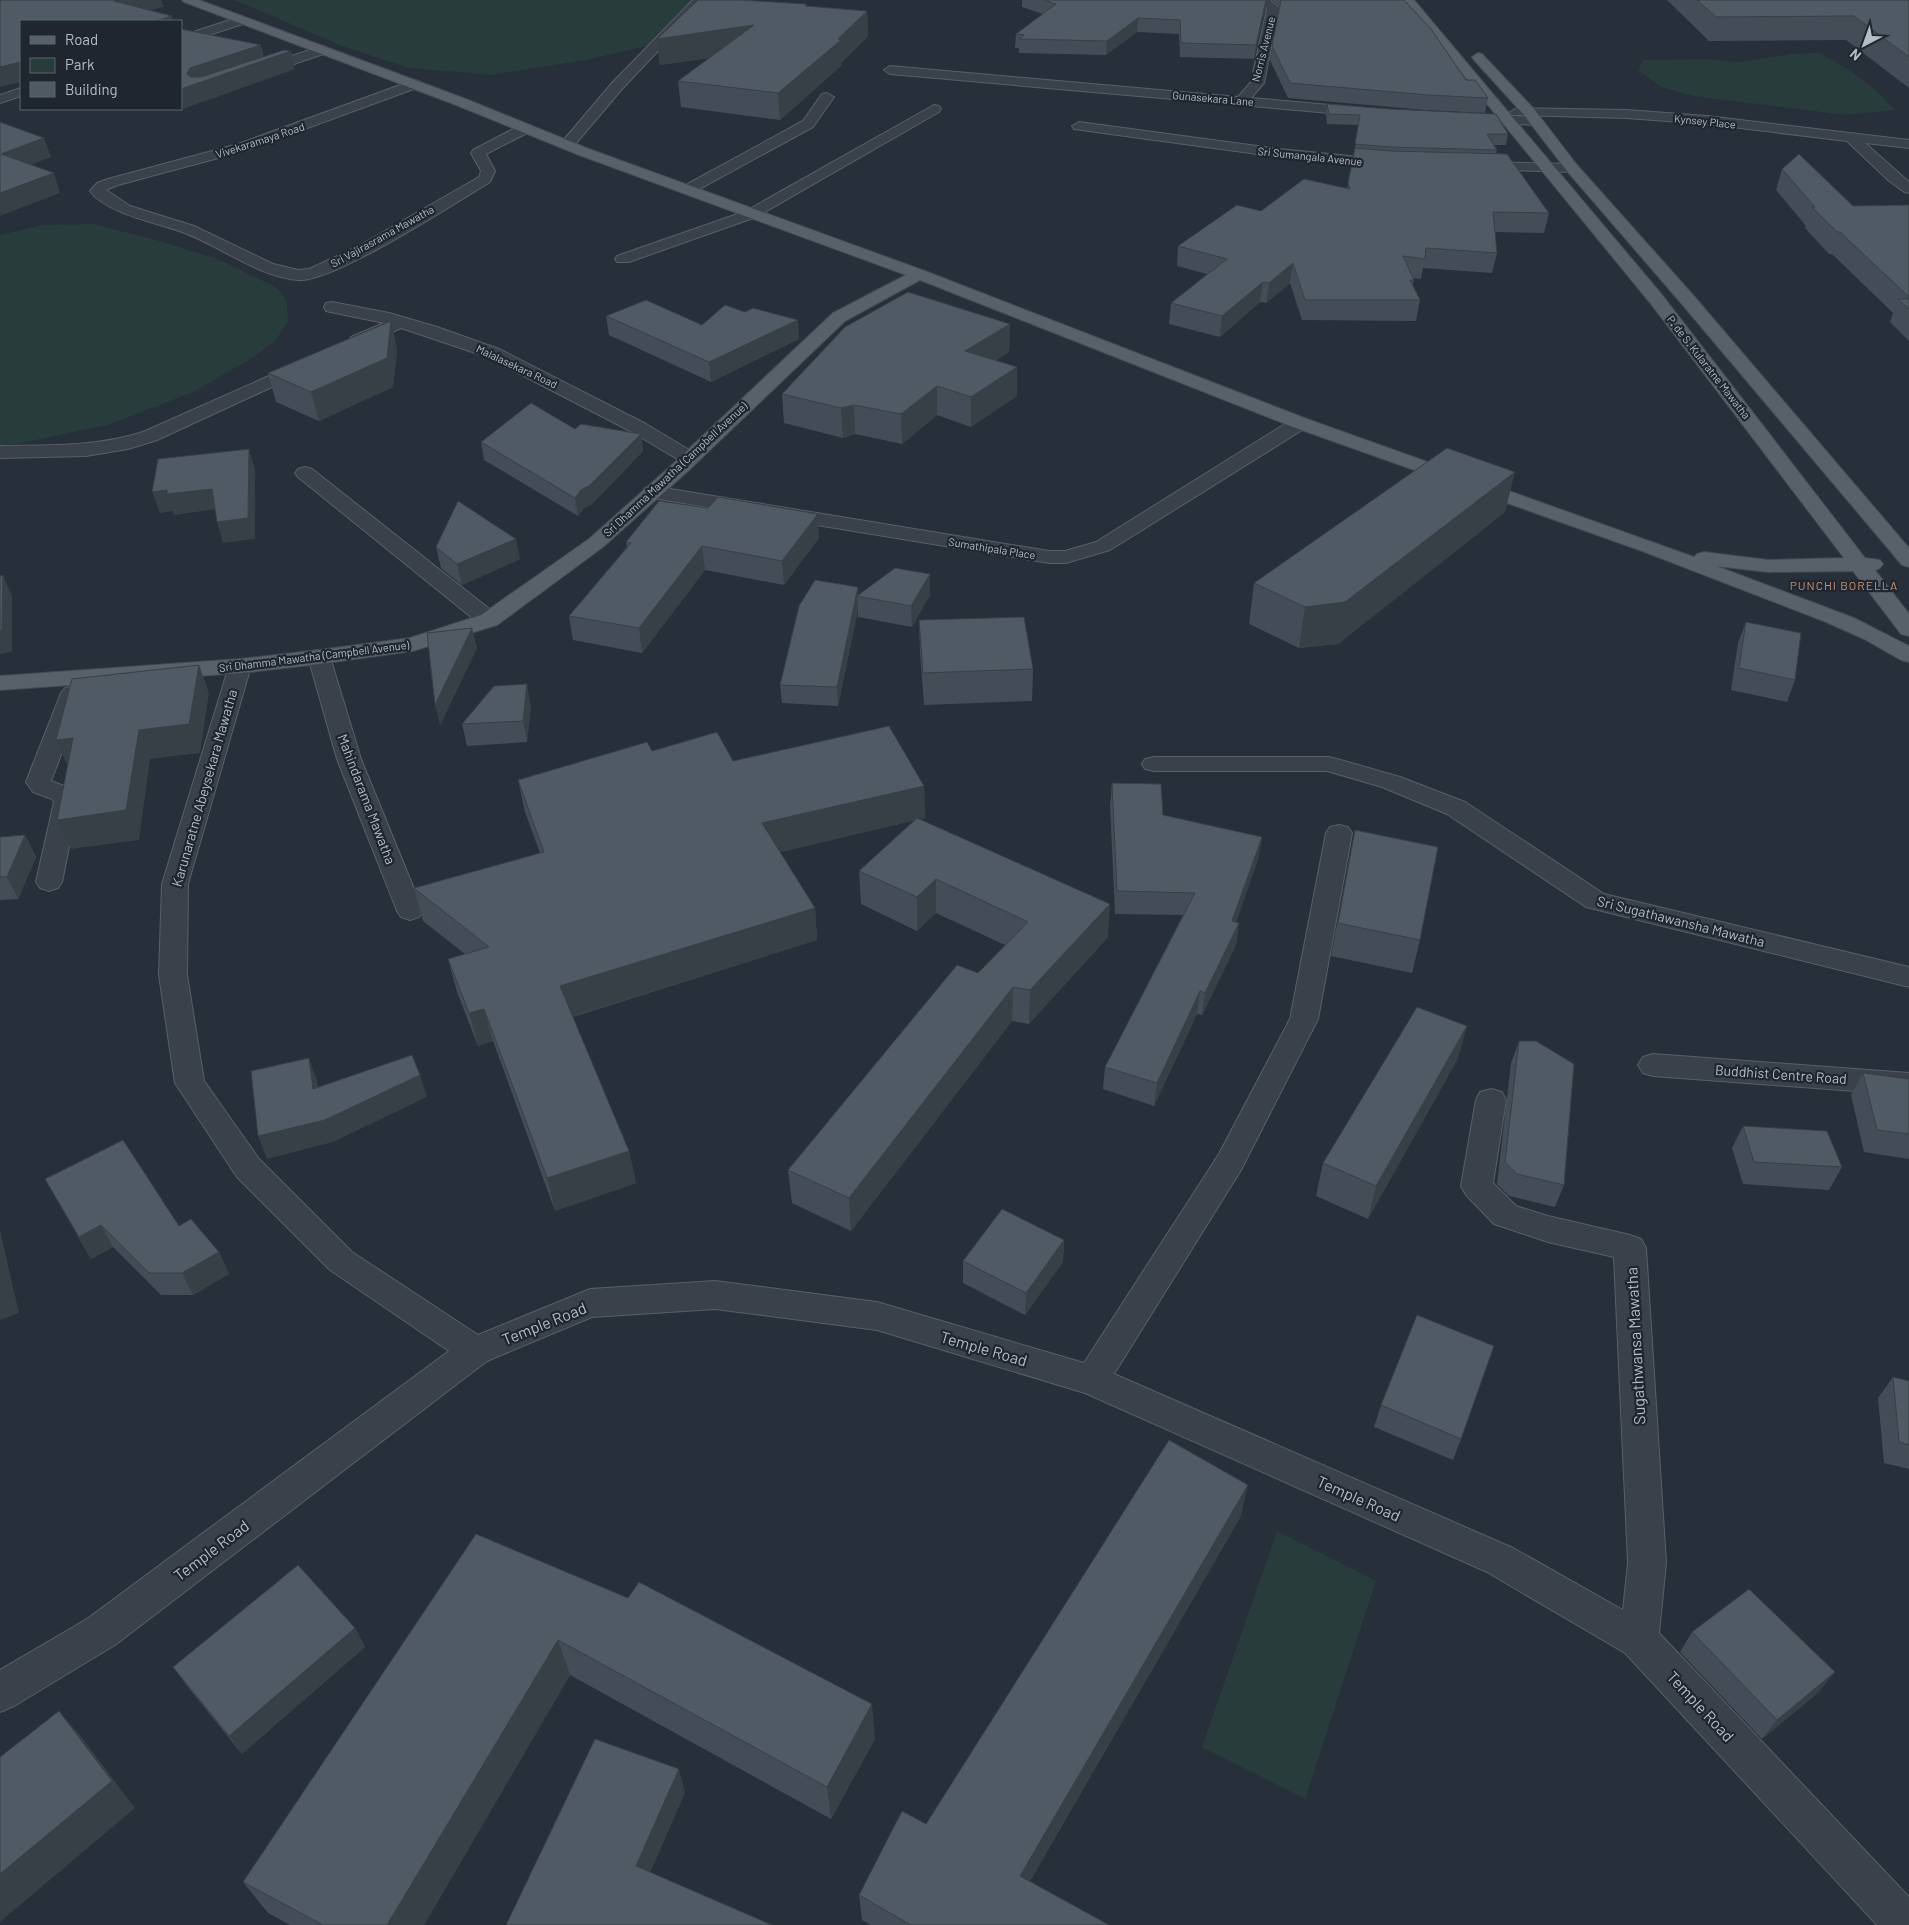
<svg xmlns="http://www.w3.org/2000/svg" width="1909" height="1925" font-family="Barlow,sans-serif">
<style>
.green{fill:#293c3c}
.lines{fill:none;stroke-linecap:round;stroke-linejoin:round}
.minor-casing{stroke:#585f68;stroke-width:2}
.major-casing{stroke:#434a53;stroke-width:2}
.minor{fill:#3a414a;fill-rule:evenodd}
.major{fill:#58606a;fill-rule:evenodd}
.wall{fill:#444d57}
.shaded-wall{fill:#373f47}
.building{fill:#4f5a65;stroke:#373f47}
.labels{text-anchor:middle;dominant-baseline:central;stroke-width:4.5;stroke-linejoin:round;paint-order:stroke}
.far-street-label{font-size:11px;fill:#b5bcc6;stroke:#1f262f}
.far-neighbourhood-label{font-size:12px;letter-spacing:1px;fill:#c8916e;stroke:#1f262f}
.street-label{font-size:14px;fill:#b5bcc6;stroke:#1f262f}
.near-street-label{font-size:16px;fill:#b5bcc6;stroke:#1f262f}
</style>
<rect width="100%" height="100%" fill="#262f3a"/>
<g class="green">
<polygon points="235,0 696,0 651,45 586,60 491,75 409,68 342,46"/>
<path d="M1819,53c29,15 56,33 76,57l-49,5 -153,-19 -32,-9 -23,-17 5,-10 64,-1 32,3 52,-8z"/>
<polygon points="93,224 156,240 217,259 274,286 282,294 287,303 288,322 275,341 254,357 193,392 111,424 17,444 0,445 0,235 43,225"/>
<polygon points="1277,1531 1376,1581 1305,1799 1202,1747"/>
</g>
<g class="lines">
<defs>
<g id="minor">
<polygon points="693,0 706,0 622,89 572,148 562,148 560,145 562,142 612,83"/>
<polygon points="1256,0 1270,0 1279,8 1264,83 1251,98 1364,108 1371,112 1369,115 1364,116 890,74 884,70 890,66 1238,97 1251,82 1267,9"/>
<polygon points="242,16 248,20 246,23 181,44 181,36"/>
<polygon points="322,46 326,47 328,50 326,53 262,75 252,75 251,72 252,69"/>
<path d="M414,80l5,1 2,3 -2,3 -171,63 -130,35 -12,5 24,16 64,20 79,38 25,6 11,-1 48,-22 122,-70 2,-6 -10,-18 2,-3 48,-25h10l2,3 -2,3 -45,23 9,17 -5,11c-35,21 -157,101 -192,98 -42,-4 -77,-34 -116,-48 -24,-9 -77,-19 -92,-41l7,-8 11,-4 130,-35z"/>
<polygon points="21,88 21,96 0,103 0,95"/>
<polygon points="827,93 834,97 813,127 692,193 682,193 680,190 682,187 803,121 822,94"/>
<polygon points="934,105 939,106 941,109 939,112 756,217 629,262 617,262 615,259 617,256 746,211"/>
<polygon points="1517,108 1627,110 1707,116 1909,140 1909,148 1865,143 1909,182 1909,193 1904,192 1888,180 1847,141 1707,124 1627,118 1512,115 1510,112"/>
<polygon points="1462,114 1536,117 1543,121 1536,125 1457,121 1455,118 1457,115"/>
<polygon points="1079,122 1279,149 1390,160 1395,161 1397,164 1395,167 1390,168 1279,157 1074,129 1072,126"/>
<polygon points="1478,162 1572,164 1577,165 1579,168 1577,171 1572,172 1473,169 1471,166 1473,163"/>
<polygon points="332,302 389,313 437,327 499,349 646,424 696,454 699,458 696,462 689,464 682,462 632,432 487,357 401,328 363,345 357,346 351,345 348,341 351,337 384,323 326,311 324,307 326,303"/>
<path d="M305,360l6,1 3,4 -3,4 -154,71 -29,9 -42,7 -86,2v-12c49,-1 96,1 143,-14z"/>
<polygon points="1300,417 1307,419 1309,423 1307,427 1110,550 1066,563 1049,563 652,498 645,496 642,492 645,488 652,486 1049,551 1065,551 1096,542 1293,419"/>
<polygon points="305,467 312,469 497,615 500,620 497,625 489,627 481,625 298,477 295,473 298,469"/>
<polygon points="319,650 327,652 330,657 361,759 423,911 419,917 410,920 401,917 397,911 337,759 308,657 311,652"/>
<polygon points="240,659 248,661 251,666 188,884 187,975 204,1081 259,1159 352,1252 478,1335 590,1289 715,1281 877,1302 1084,1363 1219,1154 1290,1019 1326,833 1330,827 1339,825 1348,827 1352,833 1318,1019 1241,1170 1114,1374 1513,1548 1623,1610 1628,1563 1614,1257 1548,1242 1494,1224 1466,1195 1461,1186 1476,1100 1480,1092 1491,1089 1502,1092 1506,1100 1493,1183 1516,1206 1548,1216 1630,1235 1641,1239 1646,1248 1666,1563 1659,1633 1909,1897 1909,1925 1877,1925 1625,1653 1487,1572 1085,1393 877,1330 715,1309 592,1317 487,1361 115,1645 14,1706 0,1712 0,1670 87,1619 449,1351 330,1270 237,1177 175,1083 159,975 162,884 229,666 232,661"/>
<polygon points="73,686 81,688 85,693 51,781 72,789 78,802 62,882 58,888 49,891 40,888 36,882 54,802 52,799 33,792 26,782 61,693 65,688"/>
<polygon points="1154,757 1328,757 1337,759 1400,777 1465,802 1604,894 1909,967 1909,987 1586,907 1447,814 1382,787 1327,771 1154,771 1145,769 1142,764 1145,759"/>
<polygon points="1653,1054 1909,1073 1909,1095 1653,1076 1643,1073 1638,1065 1643,1057"/>
</g>
<g id="major">
<polygon points="182,0 199,0 466,99 589,149 925,271 1307,419 1694,557 1697,554 1704,552 1768,560 1844,558 1651,304 1402,0 1414,0 1663,296 1865,558 1880,560 1883,564 1880,568 1875,570 1909,614 1909,636 1901,634 1853,571 1768,572 1716,566 1854,618 1909,646 1909,662 1901,660 1864,639 1826,622 1642,551 1293,427 920,280 845,321 688,471 603,547 497,625 413,651 319,664 240,673 0,690 0,676 240,659 319,650 410,638 481,615 589,539 674,463 833,313 906,275 579,155 456,105 184,2"/>
<polygon points="1478,53 1482,54 1534,109 1577,165 1693,295 1909,548 1909,567 1902,565 1681,303 1567,171 1524,115 1474,60 1472,57"/>
</g>
</defs>
<use href="#minor" class="minor-casing"/>
<use href="#major" class="major-casing"/>
<use href="#minor" class="minor"/>
<use href="#major" class="major"/>
</g>
<g class="wall">
<polygon points="1022,0 1266,0 1265,10 1254,59 1180,57 1179,34 1137,32 1106,55 1019,53 1019,48 1015,48 1016,34 1043,14 1022,7"/>
<polygon points="1272,0 1404,0 1466,80 1488,98 1485,113 1425,110 1288,98 1270,60 1272,46 1280,7"/>
<polygon points="1667,0 1909,0 1909,88 1846,40 1709,41"/>
<polygon points="806,6 867,11 868,36 842,62 842,65 780,120 681,107 678,81 709,58 660,65 657,39"/>
<polygon points="1327,104 1508,134 1506,145 1494,145 1497,150 1496,153 1549,213 1544,233 1495,232 1497,253 1492,273 1423,268 1421,279 1413,278 1414,280 1413,285 1420,300 1416,321 1302,320 1290,283 1266,303 1260,302 1220,337 1169,324 1171,303 1207,274 1177,266 1178,246 1261,211 1347,189 1359,125 1327,124 1326,114"/>
<polygon points="1782,169 1853,206 1909,205 1909,341 1890,322 1893,313 1832,254 1829,254 1805,228 1806,226 1776,190"/>
<polygon points="606,316 702,325 799,339 711,382 609,335"/>
<polygon points="391,321 397,350 393,387 319,421 276,402 268,373"/>
<polygon points="1010,324 1009,352 996,360 1017,367 1017,396 971,427 937,415 902,444 855,434 843,438 784,423 782,394"/>
<polygon points="575,429 641,434 643,451 592,504 584,508 578,516 484,460 481,442"/>
<polygon points="1505,512 1338,644 1299,648 1249,624 1254,583"/>
<polygon points="819,538 784,585 705,570 642,653 573,640 569,616 627,547 626,542"/>
<polygon points="436,547 520,559 462,585 441,568"/>
<polygon points="858,587 858,595 930,595 912,627 858,617 858,610 838,706 782,703 780,685"/>
<polygon points="919,620 1033,669 1032,701 924,705 920,652"/>
<polygon points="1746,622 1795,680 1787,702 1731,690 1738,643"/>
<polygon points="531,706 527,742 467,746 462,724"/>
<polygon points="652,751 733,761 924,786 925,818 919,819 1108,937 1029,1024 1012,1021 851,1231 792,1203 788,1170 1005,945 936,913 917,931 861,904 859,871 915,820 780,852 815,908 817,940 573,1017 629,1151 636,1183 555,1211 493,1041 478,1046 457,992 448,959 465,954 423,921 414,888 540,853 525,812 518,780"/>
<polygon points="1112,783 1163,815 1262,837 1258,859 1236,922 1239,923 1236,945 1202,1015 1197,1014 1154,1106 1103,1089 1105,1067 1183,915 1115,914 1110,805"/>
<polygon points="1355,830 1420,940 1412,973 1331,956"/>
<polygon points="25,835 36,857 18,899 0,900 0,837"/>
<polygon points="1467,1026 1457,1060 1368,1219 1316,1196 1323,1163"/>
<polygon points="1519,1041 1564,1185 1555,1207 1509,1196 1497,1184 1511,1063"/>
<polygon points="1863,1073 1909,1079 1909,1159 1864,1152 1851,1095"/>
<polygon points="1743,1126 1842,1167 1829,1190 1743,1184 1732,1148"/>
<polygon points="45,1179 179,1226 219,1252 229,1274 193,1295 161,1295 113,1247 91,1259"/>
<polygon points="1064,1240 1063,1262 1025,1315 963,1283 963,1261"/>
<polygon points="1893,1377 1909,1381 1909,1469 1884,1463 1878,1398"/>
<polygon points="1381,1405 1461,1439 1453,1460 1374,1427"/>
<polygon points="1241,1516 1030,1881 1109,1925 871,1925 862,1920 859,1895 926,1824"/>
<polygon points="476,1534 875,1739 831,1819 570,1675 424,1925 290,1925 268,1913 243,1882"/>
<polygon points="355,1628 365,1647 242,1754 187,1686 173,1667"/>
<polygon points="1692,1632 1819,1692 1762,1739 1680,1652"/>
</g>
<g class="shaded-wall">
<polygon points="119,0 161,0 164,7 119,18 114,1"/>
<polygon points="1266,0 1265,10 1254,59 1256,45"/>
<polygon points="867,11 868,36 842,62 842,65 780,120 778,93 838,39"/>
<polygon points="172,16 173,21 155,21"/>
<polygon points="1138,18 1137,32 1106,55 1107,41"/>
<polygon points="754,25 755,51 660,65 657,39"/>
<polygon points="261,45 265,60 291,51 295,69 183,109 181,104 181,89 190,68"/>
<polygon points="21,62 21,82 0,87 0,67"/>
<polygon points="44,138 51,157 9,173 1,154"/>
<polygon points="54,173 60,193 0,216 0,193"/>
<polygon points="1293,263 1290,283 1266,303 1269,283"/>
<polygon points="1263,282 1260,302 1220,337 1222,316"/>
<polygon points="798,320 799,339 711,382 709,362"/>
<polygon points="391,321 397,350 393,387 319,421 311,392"/>
<polygon points="1010,324 1009,352 965,379 965,351"/>
<polygon points="1017,367 1017,396 971,427 971,397"/>
<polygon points="937,386 937,415 902,444 901,414"/>
<polygon points="854,405 855,434 843,438 841,408"/>
<polygon points="641,434 643,451 592,504 584,508 578,516 575,498 581,490"/>
<polygon points="249,449 255,469 255,539 223,543 217,522"/>
<polygon points="1515,472 1505,512 1338,644 1299,648 1305,607"/>
<polygon points="212,489 218,509 174,515 173,511 160,513 152,492 167,490"/>
<polygon points="818,514 819,538 784,585 782,561"/>
<polygon points="516,539 520,559 462,585 457,564"/>
<polygon points="702,546 705,570 642,653 639,628"/>
<polygon points="930,574 930,595 912,627 911,606"/>
<polygon points="3,575 12,596 12,652 0,654 0,631"/>
<polygon points="858,587 858,596 857,596 858,610 838,706 837,687"/>
<polygon points="472,628 477,648 440,726 435,705"/>
<polygon points="199,665 209,693 200,753 150,759 139,840 71,849 57,820"/>
<polygon points="527,684 531,706 527,742 523,721"/>
<polygon points="73,738 69,769 56,740"/>
<polygon points="924,786 925,818 765,856 762,823"/>
<polygon points="25,835 36,857 18,899 7,877"/>
<polygon points="1262,837 1258,859 1228,943 1232,921"/>
<polygon points="936,879 936,913 917,931 917,897"/>
<polygon points="1110,904 1108,937 1029,1024 1030,990"/>
<polygon points="815,908 817,940 567,1018 560,986"/>
<polygon points="1239,923 1236,945 1202,1015 1205,993"/>
<polygon points="1013,987 1012,1021 851,1231 849,1198"/>
<polygon points="1200,991 1197,1014 1154,1106 1157,1083"/>
<polygon points="484,1009 493,1041 478,1046 469,1013"/>
<polygon points="1467,1026 1457,1060 1368,1219 1376,1186"/>
<polygon points="309,1058 317,1080 321,1111 313,1089"/>
<polygon points="420,1075 427,1097 333,1142 267,1159 258,1136"/>
<polygon points="629,1151 636,1183 555,1211 547,1178"/>
<polygon points="101,1225 113,1247 91,1259 79,1237"/>
<polygon points="0,1230 19,1313 0,1320"/>
<polygon points="1064,1240 1063,1262 1025,1315 1026,1293"/>
<polygon points="219,1252 229,1274 193,1295 182,1273"/>
<polygon points="1248,1485 1241,1516 1018,1901 1020,1876"/>
<polygon points="355,1628 365,1647 242,1754 229,1736"/>
<polygon points="558,1640 570,1675 424,1925 387,1925"/>
<polygon points="1835,1672 1819,1692 1762,1739 1777,1720"/>
<polygon points="872,1704 875,1739 831,1819 827,1787"/>
<polygon points="59,1711 83,1739 135,1808 0,1922 0,1874"/>
<polygon points="679,1769 685,1793 643,1889 636,1866"/>
</g>
<g class="building">
<polygon points="0,0 119,0 114,1 172,16 155,21 21,21 21,62 0,67"/>
<polygon points="698,0 741,0 806,4 806,6 867,11 838,39 841,40 778,93 678,81 754,25 657,39"/>
<polygon points="1044,0 1266,0 1256,45 1181,43 1180,20 1138,18 1107,41 1019,39 1024,35 1016,34 1056,4"/>
<polygon points="1281,0 1404,0 1431,29 1466,80 1475,80 1488,98 1428,95 1290,83 1272,46"/>
<polygon points="1697,0 1909,0 1909,57 1854,16 1716,17"/>
<polygon points="181,29 261,45 190,68 187,74 191,77 201,77 284,50 291,51 181,89"/>
<polygon points="1327,104 1390,109 1496,114 1508,134 1487,134 1497,150 1390,147 1355,144 1360,115 1329,114"/>
<polygon points="0,122 44,138 1,154 54,173 0,193"/>
<polygon points="1355,148 1391,151 1507,154 1549,213 1493,212 1497,253 1426,248 1425,259 1403,256 1414,280 1410,280 1420,300 1305,300 1293,263 1269,283 1263,282 1222,316 1171,303 1227,259 1178,246 1237,205 1261,211 1304,179 1350,189 1348,183"/>
<polygon points="1799,154 1853,206 1909,205 1909,297 1840,232 1837,232 1812,207 1815,207 1782,169"/>
<polygon points="908,292 1010,324 965,351 1017,367 971,397 937,386 901,414 854,405 841,408 782,394 845,327"/>
<polygon points="1898,299 1909,299 1909,309"/>
<polygon points="646,300 702,325 725,305 745,312 753,308 798,320 709,362 606,316"/>
<polygon points="391,321 387,358 311,392 268,373"/>
<polygon points="531,403 575,429 581,424 641,434 589,486 581,490 575,498 481,442"/>
<polygon points="1447,448 1515,472 1345,602 1305,607 1254,583"/>
<polygon points="249,449 248,518 217,522 212,489 167,494 167,490 152,492 158,459"/>
<polygon points="718,497 818,514 782,561 702,546 639,628 569,616 631,543 626,542 659,501 708,508"/>
<polygon points="458,501 516,539 457,564 436,547"/>
<polygon points="895,568 930,574 911,606 857,596"/>
<polygon points="3,575 2,630 0,631 0,576"/>
<polygon points="815,580 858,587 837,687 780,685 799,606"/>
<polygon points="1024,617 1033,669 923,673 919,620"/>
<polygon points="1746,622 1801,633 1795,680 1739,668"/>
<polygon points="472,628 435,705 427,633"/>
<polygon points="199,665 189,724 139,730 126,810 57,820 73,738 56,740 72,679"/>
<polygon points="527,684 523,721 462,724 494,686"/>
<polygon points="889,726 924,786 762,823 815,908 560,986 629,1151 547,1178 484,1009 469,1013 448,959 489,947 414,888 544,852 518,780 647,742 652,751 717,732 733,761"/>
<polygon points="1112,783 1161,784 1163,815 1262,837 1232,921 1239,923 1205,993 1200,991 1157,1083 1105,1067 1195,893 1117,891"/>
<polygon points="917,818 1110,904 1030,990 1013,987 849,1198 788,1170 957,965 978,973 1028,922 936,879 917,897 859,871"/>
<polygon points="1355,830 1438,847 1420,940 1338,923"/>
<polygon points="25,835 7,877 0,877 0,837"/>
<polygon points="1417,1007 1467,1026 1376,1186 1323,1163"/>
<polygon points="1519,1041 1536,1041 1574,1064 1564,1185 1517,1174 1505,1162"/>
<polygon points="412,1055 420,1075 325,1120 258,1136 251,1071 309,1058 313,1089"/>
<polygon points="1863,1073 1909,1079 1909,1134 1877,1130"/>
<polygon points="1743,1126 1827,1131 1842,1167 1754,1162"/>
<polygon points="123,1140 179,1226 191,1219 219,1252 182,1273 149,1273 101,1225 79,1237 45,1179"/>
<polygon points="1002,1209 1064,1240 1026,1293 963,1261"/>
<polygon points="1417,1315 1494,1346 1461,1439 1381,1405"/>
<polygon points="1893,1377 1909,1381 1909,1445 1899,1442"/>
<polygon points="1169,1440 1248,1485 1020,1876 1109,1925 911,1925 859,1895 902,1811 926,1824"/>
<polygon points="476,1534 628,1598 639,1582 872,1704 827,1787 558,1640 387,1925 323,1925 243,1882"/>
<polygon points="298,1565 355,1628 229,1736 173,1667"/>
<polygon points="1749,1589 1835,1672 1777,1720 1692,1632"/>
<polygon points="59,1711 112,1781 0,1874 0,1757"/>
<polygon points="595,1739 679,1769 636,1866 772,1925 506,1925"/>
</g>
<g class="labels">
<g class="far-street-label">
<text transform="translate(1263 49) rotate(-76)">Norris Avenue</text>
<text transform="translate(1213 98) rotate(5)">Gunasekara Lane</text>
<text transform="translate(1705 121) rotate(6)">Kynsey Place</text>
<text transform="translate(260 140) rotate(-18)">Vivekaramaya Road</text>
<text transform="translate(1310 156) rotate(6)">Sri Sumangala Avenue</text>
<text transform="translate(382 236) rotate(-29)">Sri Vajirasrama Mawatha</text>
<text transform="translate(517 366) rotate(25)">Malalasekara Road</text>
<text transform="translate(1709 367) rotate(52)">P. de S. Kularatne Mawatha</text>
<text transform="translate(675 469) rotate(-43)">Sri Dhamma Mawatha (Campbell Avenue)</text>
<text transform="translate(992 548) rotate(9)">Sumathipala Place</text>
<text transform="translate(314 656) rotate(-7)">Sri Dhamma Mawatha (Campbell Avenue)</text>
</g>
<g class="far-neighbourhood-label">
<text x="1844" y="585">PUNCHI BORELLA</text>
</g>
<g class="street-label">
<text transform="translate(204 788) rotate(-74)">Karunaratne Abeysekara Mawatha</text>
<text transform="translate(367 799) rotate(69)">Mahindarama Mawatha</text>
<text transform="translate(1681 921) rotate(14)">Sri Sugathawansha Mawatha</text>
<text transform="translate(1781 1074) rotate(4)">Buddhist Centre Road</text>
</g>
<g class="near-street-label">
<text transform="translate(544 1323) rotate(-22)">Temple Road</text>
<text transform="translate(1635 1346) rotate(-93)">Sugathwansa Mawatha</text>
<text transform="translate(984 1348) rotate(16)">Temple Road</text>
<text transform="translate(1359 1498) rotate(24)">Temple Road</text>
<text transform="translate(211 1550) rotate(-37)">Temple Road</text>
<text transform="translate(1701 1706) rotate(47)">Temple Road</text>
</g>
</g>
<rect x="20" y="20" width="162" height="90" fill="#1f262f" stroke="#5b626b"/>
<rect x="30" y="36" width="25" height="8" fill="#58606a" stroke="#5b626b"/>
<text x="65" y="45" font-size="15" fill="#b5bcc6">Road</text>
<rect x="30" y="58" width="25" height="15" fill="#293c3c" stroke="#5b626b"/>
<text x="65" y="70" font-size="15" fill="#b5bcc6">Park</text>
<rect x="30" y="82" width="25" height="15" fill="#4f5a65" stroke="#5b626b"/>
<text x="65" y="95" font-size="15" fill="#b5bcc6">Building</text>
<g transform="translate(1864 45) rotate(221)" stroke="#1f262f" stroke-width="4" paint-order="stroke">
<path d="M0-4L9 19L0 12L-9 19Z" fill="#b5bcc6"/>
<text y="-8" font-size="14" font-weight="bold" text-anchor="middle" fill="#b5bcc6">N</text>
</g>
</svg>
